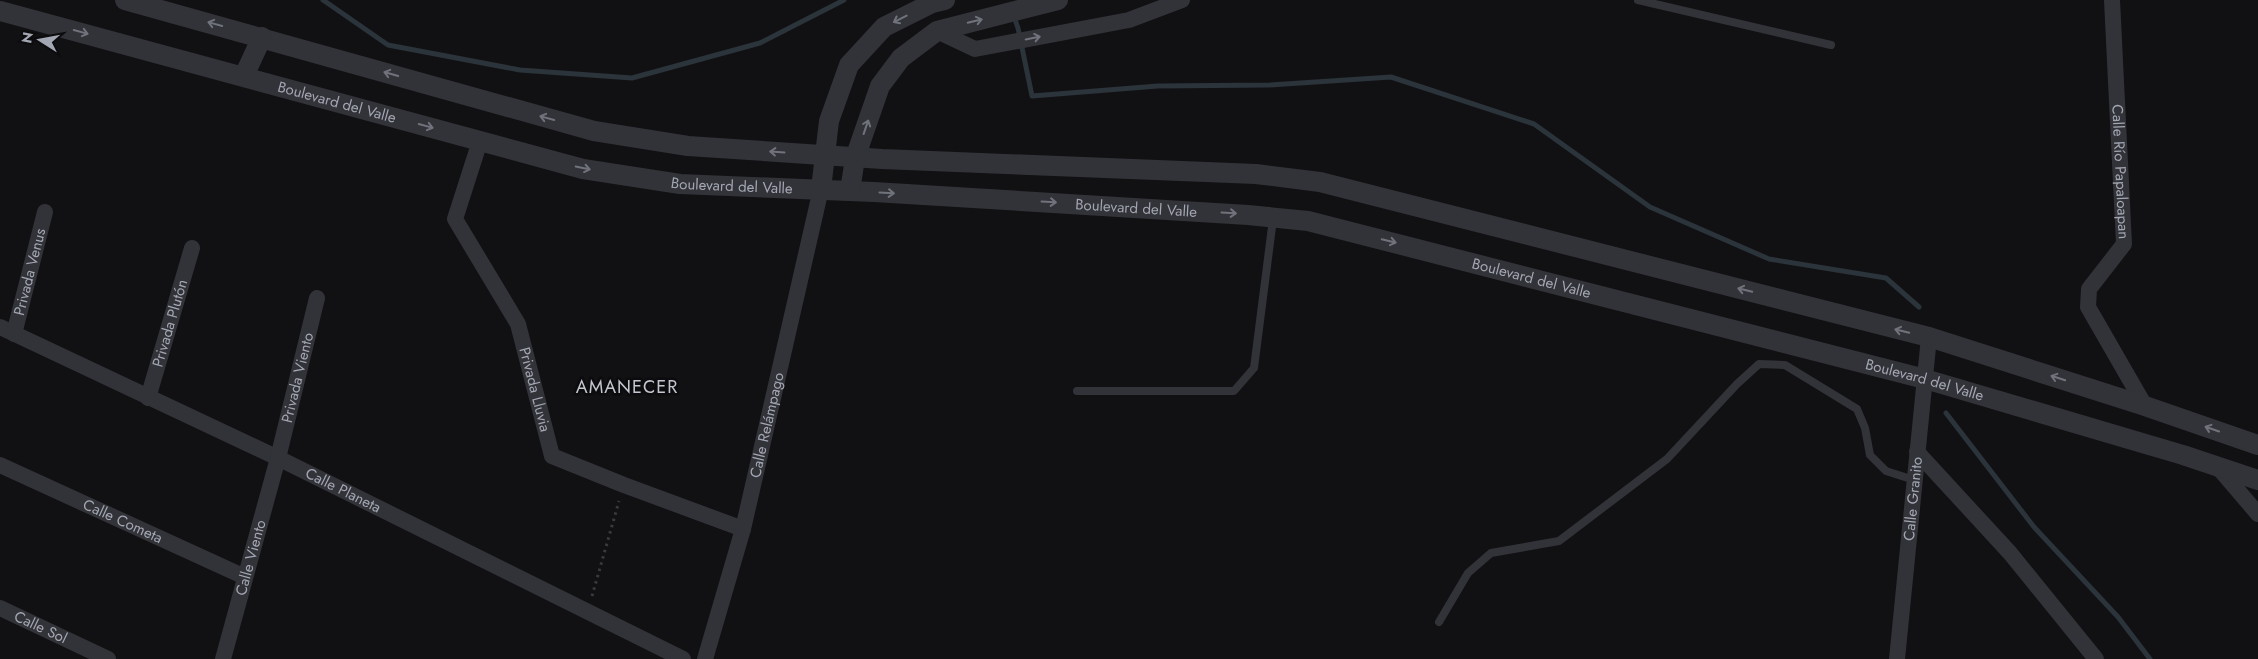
<svg xmlns="http://www.w3.org/2000/svg" width="2258" height="659" font-family="Jost,sans-serif">
<style>
.lines{fill:none;stroke-linecap:round;stroke-linejoin:round}
.stream{stroke:#2b333b;stroke-width:5}
.path{stroke:#393a3f;stroke-width:3;stroke-dasharray:2.5 4;stroke-linecap:butt}
.service{stroke:#323338;stroke-width:8}
.minor{stroke:#323338;stroke-width:16}
.tertiary{stroke:#323338;stroke-width:20}
.oneway{stroke:#70737c}
.labels{text-anchor:middle;dominant-baseline:central;stroke-width:5;stroke-linejoin:round;paint-order:stroke}
.street-label{font-size:15px;fill:#a3a7b3;stroke:#0c0c0e}
.quarter-label{font-size:18px;letter-spacing:1px;fill:#c4c6cf;stroke:#0c0c0e}
</style>
<rect width="100%" height="100%" fill="#111113"/>
<g class="lines">
<g class="stream">
<polyline points="323,0 388,45 520,70 632,78 760,43 844,0"/>
<polyline points="1014,17 1018,28 1032,96 1158,86 1270,85 1391,77 1534,124 1650,207 1769,259 1886,278 1919,307"/>
<polyline points="1946,413 2034,527 2118,617 2150,659"/>
</g>
<polyline class="path" points="592,596 619,501"/>
<g class="service">
<polyline points="1638,0 1831,45"/>
<polyline points="1077,391 1234,391 1254,368 1273,219"/>
<polyline points="1439,622 1468,573 1491,553 1559,541 1667,459 1737,384 1759,364 1785,365 1857,409 1865,428 1870,455 1886,471 1914,480"/>
</g>
<g class="minor">
<path id="s1" d="M2112,0l12,244 -35,45 -1,18 57,99"/>
<polyline points="937,31 975,49 1129,20 1182,0"/>
<path id="s2" d="M480,141l-25,78 63,105 34,132 72,29 119,44"/>
<path id="s3" d="M0,327l278,131 405,201"/>
<path id="s4" d="M14,334l31,-122"/>
<path id="s5" d="M148,398l44,-150"/>
<polyline points="1917,452 2010,553 2096,659"/>
<path id="s6" d="M0,465l245,112"/>
<polyline points="2217,466 2258,514"/>
<path id="s7" d="M0,608l108,51"/>
<path id="s8" d="M223,659l55,-201 39,-160"/>
<path id="s9" d="M705,659l38,-130 78,-340"/>
<path id="s10" d="M1897,659l32,-322"/>
</g>
<g class="tertiary">
<polyline points="125,0 594,131 688,146 882,159 1256,174 1320,182 1929,337 2145,406 2258,445"/>
<path id="s11" d="M0,11l583,158 97,15 194,8 374,23 60,6 617,158 258,76 75,25"/>
<polyline points="244,76 262,37"/>
<polyline points="821,189 829,121 849,65 884,27 932,3 945,0"/>
<polyline points="850,191 855,158 880,86 901,58 937,31 1058,0"/>
</g>
</g>
<defs><path id="oneway-shaft" d="M-6 0H5M1.5-3L5.5 0L1.5 3" fill="none" stroke-width="1.6" stroke-linecap="round" stroke-linejoin="round" transform="scale(1.25)"/></defs>
<g class="oneway">
<use href="#oneway-shaft" transform="translate(900 19) rotate(153)"/>
<use href="#oneway-shaft" transform="translate(975 21) rotate(-14)"/>
<use href="#oneway-shaft" transform="translate(215 24) rotate(-165)"/>
<use href="#oneway-shaft" transform="translate(81 32) rotate(15)"/>
<use href="#oneway-shaft" transform="translate(1033 38) rotate(-11)"/>
<use href="#oneway-shaft" transform="translate(391 74) rotate(-164)"/>
<use href="#oneway-shaft" transform="translate(547 118) rotate(-165)"/>
<use href="#oneway-shaft" transform="translate(426 126) rotate(15)"/>
<use href="#oneway-shaft" transform="translate(866 127) rotate(-71)"/>
<use href="#oneway-shaft" transform="translate(777 152) rotate(-176)"/>
<use href="#oneway-shaft" transform="translate(583 168) rotate(12)"/>
<use href="#oneway-shaft" transform="translate(887 193) rotate(3)"/>
<use href="#oneway-shaft" transform="translate(1049 202) rotate(3)"/>
<use href="#oneway-shaft" transform="translate(1229 213) rotate(3)"/>
<use href="#oneway-shaft" transform="translate(1389 241) rotate(14)"/>
<use href="#oneway-shaft" transform="translate(1745 290) rotate(-166)"/>
<use href="#oneway-shaft" transform="translate(1902 331) rotate(-166)"/>
<use href="#oneway-shaft" transform="translate(2058 378) rotate(-162)"/>
<use href="#oneway-shaft" transform="translate(2212 429) rotate(-161)"/>
</g>
<g class="labels">
<g class="street-label">
<text stroke="none"><textPath href="#s11" startOffset="349">Boulevard del Valle</textPath></text>
<text stroke="none"><textPath href="#s1" startOffset="172">Calle Río Papaloapan</textPath></text>
<text stroke="none"><textPath href="#s11" startOffset="754">Boulevard del Valle</textPath></text>
<text stroke="none"><textPath href="#s11" startOffset="1159">Boulevard del Valle</textPath></text>
<text stroke="none"><textPath href="#s4" startOffset="64">Privada Venus</textPath></text>
<text stroke="none"><textPath href="#s11" startOffset="1562">Boulevard del Valle</textPath></text>
<text stroke="none"><textPath href="#s5" startOffset="78">Privada Plutón</textPath></text>
<text stroke="none"><textPath href="#s8" startOffset="291">Privada Viento</textPath></text>
<text stroke="none"><textPath href="#s11" startOffset="1968">Boulevard del Valle</textPath></text>
<text stroke="none"><textPath href="#s2" startOffset="272">Privada Lluvia</textPath></text>
<text stroke="none"><textPath href="#s9" startOffset="242">Calle Relámpago</textPath></text>
<text stroke="none"><textPath href="#s3" startOffset="380">Calle Planeta</textPath></text>
<text stroke="none"><textPath href="#s10" startOffset="161">Calle Granito</textPath></text>
<text stroke="none"><textPath href="#s6" startOffset="135">Calle Cometa</textPath></text>
<text stroke="none"><textPath href="#s8" startOffset="105">Calle Viento</textPath></text>
<text stroke="none"><textPath href="#s7" startOffset="45">Calle Sol</textPath></text>
</g>
<g class="quarter-label">
<text x="627" y="387">AMANECER</text>
</g>
</g>
<g transform="translate(40 40) rotate(281)" stroke="#0c0c0e" stroke-width="4" paint-order="stroke">
<path d="M0-4L9 19L0 12L-9 19Z" fill="#a3a7b3"/>
<text y="-8" font-size="14" font-weight="bold" text-anchor="middle" fill="#a3a7b3">N</text>
</g>
</svg>
